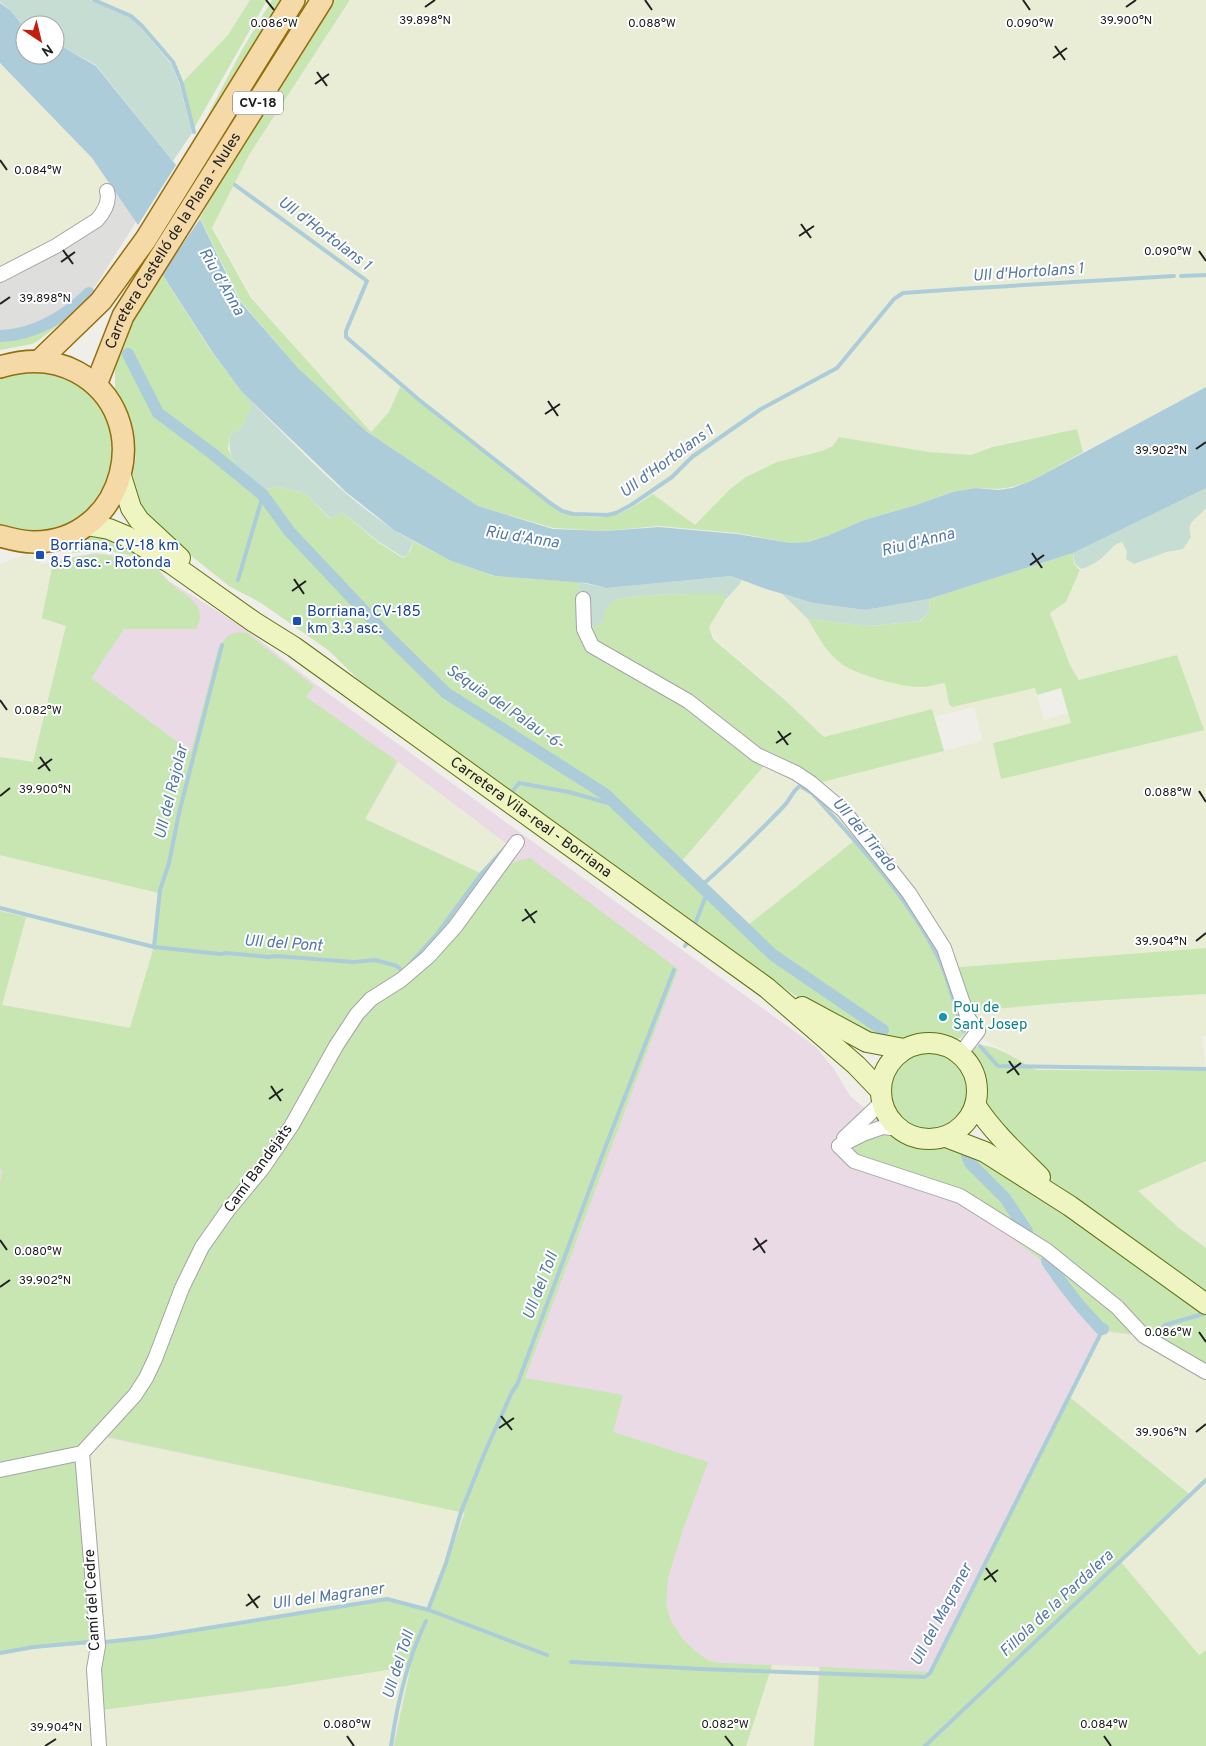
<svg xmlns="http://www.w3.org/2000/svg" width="1206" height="1746" font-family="Overpass,sans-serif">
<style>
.residential{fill:#dededd}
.industrial{fill:#e9dae5}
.farmland{fill:#e9edd5}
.grass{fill:#c7e6b2}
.wetland{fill:#c6ddd4}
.water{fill:#acccda}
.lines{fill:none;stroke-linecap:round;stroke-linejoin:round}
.stream{stroke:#acccda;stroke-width:4}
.canal{stroke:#acccda;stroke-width:12}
.street-casing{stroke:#a4a4a4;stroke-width:16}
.secondary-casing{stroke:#5f710e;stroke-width:22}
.primary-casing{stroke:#916f0c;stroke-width:24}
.street{stroke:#fff;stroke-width:14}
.secondary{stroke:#eef5c1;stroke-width:20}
.primary{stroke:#f5daa8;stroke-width:21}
.ticks{fill:none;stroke:#202020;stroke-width:2}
.transit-dot{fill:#1a4fb4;stroke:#fff;stroke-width:2}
.culture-dot{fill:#0f9aa8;stroke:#fff;stroke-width:2}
.labels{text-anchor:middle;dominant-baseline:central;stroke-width:4;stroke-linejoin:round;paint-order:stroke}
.shield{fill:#fff;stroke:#636363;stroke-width:1}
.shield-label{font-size:14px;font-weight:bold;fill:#202020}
.street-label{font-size:15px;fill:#202020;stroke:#fff}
.transit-label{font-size:15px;fill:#164399;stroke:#fff;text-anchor:start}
.culture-label{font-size:15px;fill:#0d838f;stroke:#fff;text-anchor:start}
.water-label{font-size:16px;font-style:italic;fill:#5378a9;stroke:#fff}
.ticks-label{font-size:12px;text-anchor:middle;fill:#202020;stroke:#fff;stroke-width:4;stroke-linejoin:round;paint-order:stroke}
</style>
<rect width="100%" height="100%" fill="#f0eee8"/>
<polygon class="residential" points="116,192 136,222 96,285 79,301 54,319 35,329 15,335 0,336 0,280 112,200"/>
<polygon class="industrial" points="95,553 126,556 156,566 169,581 244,628 318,686 816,1047 834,1069 850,1096 913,1149 1170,1290 928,1746 0,1746 0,565 22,556 32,555 42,565 74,557"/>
<g class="farmland">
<polygon points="90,0 250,0 228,35 180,85 173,65 140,27 130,17"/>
<polygon points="351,0 1206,0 1206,387 1083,452 1077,429 992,446 971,455 928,452 839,437 833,446 821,451 777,462 746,477 730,489 695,525 653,494 616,515 606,516 571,515 561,513 400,387 389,412 371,432 252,298 213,227 249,155"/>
<polygon points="0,64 92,158 113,188 98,215 0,272"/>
<polygon points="1204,510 1206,510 1206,948 947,968 859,837 748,925 681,862 763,767 774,759 818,782 983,741 974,707 934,717 932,709 824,737 786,700 714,638 709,627 726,599 739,585 742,580 781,594 808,619 818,637 843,665 867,675 891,683 920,688 945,683 949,704 952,707 1035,688 1044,720 1068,713 1071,723 993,742 1001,779 1204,730 1177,655 1080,680 1070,665 1050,613 1066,602 1081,570 1103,558 1116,544 1122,542 1127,552 1126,559 1134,564 1168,552 1183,549 1191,537 1189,528 1190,523 1198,518"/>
<polygon points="32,555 42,566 53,563 42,618 66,626 33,762 0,757 0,565 22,556"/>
<polygon points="398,762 511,847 487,876 365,819"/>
<polygon points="0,855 159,893 153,950 130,1028 2,1005 26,917 0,911"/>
<polygon points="1206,994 1206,1036 1202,1037 1206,1071 1036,1070 1016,1059 1002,1049 967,1031 962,1012 1061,1003"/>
<polygon points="1206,1162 1206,1248 1179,1228 1138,1191"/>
<polygon points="1100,1331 1158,1338 1206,1366 1206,1650 1199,1655 1121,1562 1192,1495 1068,1396"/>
<polygon points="103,1437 465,1512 429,1611 387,1600 163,1636 105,1643 85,1453"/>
<polygon points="95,1644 95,1746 0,1746 0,1654 34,1648"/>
<polygon points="772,1665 819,1667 814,1746 746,1746"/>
<polygon points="411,1666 393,1746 104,1746 101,1710 285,1686"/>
</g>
<g class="grass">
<polygon points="250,0 267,0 192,132 180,85 228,35"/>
<polygon points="272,0 281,0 204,122 243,48"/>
<path d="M331,0h19l-101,155 -37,73 39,70 120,134 18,-20 11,-25 161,126c14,3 40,7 54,2 13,-4 27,-14 38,-21l42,31 35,-36 16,-12 31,-15 45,-11 11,-5 6,-9 90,15 42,3 21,-8 85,-18 6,23 -52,29 -19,6 -14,2 -23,-1 -24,4 -35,13 -52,15 -37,16 -20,6 -16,1 -55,-10 -77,-7 -54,5 -52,-3 -75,-22 -112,-75 -68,-63 -58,-68 -40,-82 76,-132z"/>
<path d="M161,273l50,78 42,55 -13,24 -10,4 -2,15 9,19 28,23 11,-5 30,8 23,24 14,-5 36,30 24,15c8,-4 8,-9 10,-17l38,20 43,15 84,6 1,9 7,12 2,23h10l6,-5v-9l10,-12c35,-7 71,-6 108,-6l4,5 -17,28 4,12 72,61 39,37 108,-28 12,42 -126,32 -44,-24 -11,8 -82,95 67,63 111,-88 57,74 31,57 259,-20v46l-145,9 -99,9c4,12 9,23 -6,28l-12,-5 -12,-1h-9l-23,7 -47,-12 -60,-35 -39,-26 -395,-288 -31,-30 -67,-47 -32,-17 -45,-36 -44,-41 -8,-28 4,-25 -5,-32 -16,-35v-20l2,-14 11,-29z"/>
<path d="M90,292l-20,24 -32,25 -6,3 -32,6v-14c35,-1 65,-21 90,-44z"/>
<polygon points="28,369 64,375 99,402 115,438 111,477 92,509 59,529 22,532 0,526 0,376"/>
<path d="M104,532l51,32c-32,-12 -49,-16 -83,-11l4,-14 12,-5z"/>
<path d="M1073,553l1,11 6,6 -14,32 -16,11 20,52 9,15 98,-25 27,75 -203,49 -8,-36 78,-20 -10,-35 -24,7 -2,-7 -83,19 -3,-3 -4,-21c-8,1 -16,4 -23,4 -18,1 -64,-12 -79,-22 -16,-11 -26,-30 -35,-46l62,7 51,-5 9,-10 -1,-12z"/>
<path d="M96,554c16,2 46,4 60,14 5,4 8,10 13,14 15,14 41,22 27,47h-72l-33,49 100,74 27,-103c8,-13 13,-18 29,-16l67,53 -8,11 91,64 -32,58 121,57 -32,44 -28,33 -47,37 -152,219 -83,168 -65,71 16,196 -61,4 -34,6v-470l2,-14 -2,-1v-258l26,6 -24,88 128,23 23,-78 6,-57 -159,-38v-98l33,5 33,-136 -24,-8 11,-55 21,-6z"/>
<polygon points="530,858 678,969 525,1378 623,1395 613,1432 708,1462 683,1529 668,1578 666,1604 671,1621 682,1638 695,1651 709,1661 721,1663 772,1665 746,1746 394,1746 411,1666 285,1686 101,1710 99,1665 106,1643 163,1636 387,1600 429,1611 430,1609 465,1513 103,1436 119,1418 198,1265 362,1013 399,985 502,869 517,861"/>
<path d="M982,1045c21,3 36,16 54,25l170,1v90l-68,30 41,37 27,20v46l-133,-95 -28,-23 -60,-68c0,-23 0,-35 -13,-55l3,-6z"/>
<circle cx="930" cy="1090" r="39"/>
<polygon points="869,1134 896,1134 908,1142 919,1145 945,1145 975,1153 1137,1263 1206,1314 1206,1366 1158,1338 1101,1330 1061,1288 1045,1263 982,1216 967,1207 850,1165 855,1145"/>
<polygon points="1068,1396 1192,1496 1121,1562 1199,1655 1206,1650 1206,1746 814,1746 820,1667 930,1672"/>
</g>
<g class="wetland">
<polygon points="0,0 90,0 130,17 140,27 172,65 180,86 192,133 173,161 96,65 63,47 55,45 55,25 25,25 25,27 11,11 0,2"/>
<path d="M242,392c52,51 107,114 171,149l-5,14 -5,2 -24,-15 -36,-29 -13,5 -24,-24 -30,-8 -11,5c-21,-18 -39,-25 -35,-57l10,-4 12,-24z"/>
<path d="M1206,487v22l-2,1c-9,12 -18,10 -13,27l-8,12 -16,3 -33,12 -8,-5 1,-7 -5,-10c-10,3 -12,9 -19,15 -6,5 -16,11 -22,12l-6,-5 -2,-11z"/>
<path d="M731,576l11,4 -3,5 -13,14 -5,-5c-36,0 -72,-1 -107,6l-10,12v9l-6,5h-10l-2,-23 -7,-12 -1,-9 29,6z"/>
<polygon points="782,594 813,603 865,610 929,599 930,611 920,621 870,626 808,619"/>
</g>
<g class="water">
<polygon points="0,3 11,11 25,28 25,55 55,55 55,46 63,47 96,66 176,165 138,225 92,158 0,63"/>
<polygon points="200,219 239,300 298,368 366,431 478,506 553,529 605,531 659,527 737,534 791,543 808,542 827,536 864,520 916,505 952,492 975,488 998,490 1012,488 1031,481 1206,387 1206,488 1073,553 929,599 865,610 813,603 766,589 731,576 607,588 586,583 495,576 451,561 394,530 346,492 242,392 213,353 162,274"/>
</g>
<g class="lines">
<g class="stream">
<polyline points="94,0 131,16 142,26 173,62 182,84 194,132"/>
<polyline points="235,185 367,281 346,331 346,337 418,399 550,503 562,511 573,514 607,515 616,513 631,505 672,477 692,457 761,409 837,368 894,299 903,293 960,289 1174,276"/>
<polyline points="1181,276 1206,275"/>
<polyline points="238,580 263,495"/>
<polyline points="512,792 519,783 569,792 608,803 612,800"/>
<path d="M701,886c29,-25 56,-52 83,-80 6,-6 9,-16 16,-20l12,7c46,51 95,102 126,164 10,19 17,50 24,72l2,2"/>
<polyline points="0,908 154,947 220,954 226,953 269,957 275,956 354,962 375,960 397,966 402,971 404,970"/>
<polyline points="695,924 707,893"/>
<polyline points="685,946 687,943"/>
<polyline points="154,947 160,890 169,863 179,813 222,645"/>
<polyline points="409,965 437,934 482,873 506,847"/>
<polyline points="980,1046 998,1066 1206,1069"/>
<polyline points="1155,1335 1165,1325 1203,1314"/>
<polyline points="428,1610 446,1563 461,1512 485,1452 512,1392 517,1385 605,1148 674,970"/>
<polyline points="105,1642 152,1637 387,1599 429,1610 547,1655"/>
<polyline points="0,1653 34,1647 88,1642"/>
<polyline points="571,1662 701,1669 925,1677 930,1673 1103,1329"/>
<path d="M391,1746c6,-41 17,-88 35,-125"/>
<polyline points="925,1746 1206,1480"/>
</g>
<g class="canal">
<path d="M0,336c34,-1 65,-19 89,-43"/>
<polyline points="128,354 158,413 213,454 263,495 289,531 385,633 446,693 605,794 773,955 883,1030"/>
<polyline points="967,1155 970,1163 1005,1198 1027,1231"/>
<path d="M1047,1261c16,25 34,47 54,68h2"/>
</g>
<defs>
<g id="street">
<path d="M0,275l56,-29 41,-26c7,-8 13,-19 10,-29"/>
<polyline points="583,599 584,629 592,646 688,701 757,755 796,773 811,783 844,811 909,893 944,948 968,1018 978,1031 961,1053"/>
<polyline points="844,1138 881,1103"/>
<polyline points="839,1146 854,1161 960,1196 1046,1250 1117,1307 1144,1336 1206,1372"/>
<polyline points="839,1146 863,1134 883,1127 900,1129"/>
<polyline points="82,1453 98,1646 94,1669 99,1746"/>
<polyline points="0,1470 82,1453 135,1395 146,1378 155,1359 182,1288 202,1247 228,1210 262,1169 292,1125 336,1046 357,1014 371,999 401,980 428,957 455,927 517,842"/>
</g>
<g id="secondary">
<polyline points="121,476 131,508 139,520 180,558"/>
<path id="s1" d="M86,525l23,4 19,8 44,27 82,58 40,25 473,341 89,77 24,25"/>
<polyline points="802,1007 867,1042 904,1049"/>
<circle cx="929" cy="1091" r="48"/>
<path d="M976,1106c18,27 41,48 64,71"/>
<polyline points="946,1137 985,1152 1070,1206 1206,1304"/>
</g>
<g id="primary">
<polyline points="39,361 101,301 146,239 294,0"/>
<path d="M0,367c26,-8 53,-8 77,5 81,44 49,171 -44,170 -11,0 -22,-3 -33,-6"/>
<path id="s2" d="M96,385l27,-69 199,-316"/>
</g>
</defs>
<use href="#street" class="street-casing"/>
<use href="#secondary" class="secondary-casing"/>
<use href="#primary" class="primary-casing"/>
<use href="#street" class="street"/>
<use href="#secondary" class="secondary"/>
<use href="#primary" class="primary"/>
</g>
<path class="ticks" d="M266,0l8,10M645,0l7,10M1023,0l7,10M425,7l10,-7M1126,7l10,-7M1055,46l10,14M1053,58l14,-10M317,72l10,14M315,84l14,-10M0,160l7,10M801,224l10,14M799,236l15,-10M63,250l10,14M1199,251l7,10M61,262l14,-10M0,304l10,-7M548,401l10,15M545,414l15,-10M1196,449l10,-7M1032,553l10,15M1030,565l14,-10M294,579l10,15M292,591l14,-10M0,700l7,10M778,731l10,14M776,743l15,-10M40,757l10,14M38,769l14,-10M1199,791l7,11M0,796l10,-8M525,909l10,14M522,921l15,-10M1196,941l10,-8M1009,1061l10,14M1007,1073l14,-10M271,1086l10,15M269,1099l14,-10M755,1238l10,15M0,1240l7,10M753,1250l14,-10M0,1287l10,-7M1199,1332l7,10M501,1416l11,14M499,1428l15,-10M1196,1432l10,-8M986,1568l10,14M984,1580l14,-10M248,1594l10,14M246,1606l14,-10M347,1736l7,10M725,1736l8,10M1104,1736l7,10M45,1746l11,-7"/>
<g class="transit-dot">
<rect x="35" y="550" width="10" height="10" rx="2.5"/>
<rect x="292" y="616" width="10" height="10" rx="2.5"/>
</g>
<circle class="culture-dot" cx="943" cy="1017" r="5"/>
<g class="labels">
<rect class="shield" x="233" y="91.5" width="50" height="23" rx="4"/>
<g class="shield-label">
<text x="258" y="103">CV-18</text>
</g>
<g class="street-label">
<text stroke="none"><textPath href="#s2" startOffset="164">Carretera Castelló de la Plana - Nules</textPath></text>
<text stroke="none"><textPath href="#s1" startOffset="535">Carretera Vila-real - Borriana</textPath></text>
<text transform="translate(259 1169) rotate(-54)">Camí Bandejats</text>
<text transform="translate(93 1600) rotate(-93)">Camí del Cedre</text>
</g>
<g class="transit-label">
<text x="50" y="546">Borriana, CV-18 km<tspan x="50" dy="17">8.5 asc. - Rotonda</tspan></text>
<text x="307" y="612">Borriana, CV-185<tspan x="307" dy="17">km 3.3 asc.</tspan></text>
</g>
<g class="culture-label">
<text x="953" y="1008">Pou de<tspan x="953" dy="17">Sant Josep</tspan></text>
</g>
<g class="water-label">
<text transform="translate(324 234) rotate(37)">Ull d'Hortolans 1</text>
<text transform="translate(1028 273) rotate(-4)">Ull d'Hortolans 1</text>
<text transform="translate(221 282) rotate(60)">Riu d'Anna</text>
<text transform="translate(667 462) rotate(-36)">Ull d'Hortolans 1</text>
<text transform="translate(522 538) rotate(9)">Riu d'Anna</text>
<text transform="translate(918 543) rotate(-14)">Riu d'Anna</text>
<text transform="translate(505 708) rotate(34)">Séquia del Palau -6-</text>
<text transform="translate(172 792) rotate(-76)">Ull del Rajolar</text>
<text transform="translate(864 835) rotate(50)">Ull del Tirado</text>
<text transform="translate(283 944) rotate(4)">Ull del Pont</text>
<text transform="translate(541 1286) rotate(-69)">Ull del Toll</text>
<text transform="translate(328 1597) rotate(-8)">Ull del Magraner</text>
<text transform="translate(1057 1604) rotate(-43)">Fillola de la Pardalera</text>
<text transform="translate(942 1615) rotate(-62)">Ull del Magraner</text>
<text transform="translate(399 1665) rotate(-72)">Ull del Toll</text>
</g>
</g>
<g class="ticks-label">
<text x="425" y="24">39.898°N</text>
<text x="1126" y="24">39.900°N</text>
<text x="652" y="27">0.088°W</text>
<text x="274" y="27">0.086°W</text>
<text x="1030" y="27">0.090°W</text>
<text x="38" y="174">0.084°W</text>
<text x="1168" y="255">0.090°W</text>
<text x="45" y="302">39.898°N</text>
<text x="1161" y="454">39.902°N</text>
<text x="38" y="714">0.082°W</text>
<text x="45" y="793">39.900°N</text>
<text x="1168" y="796">0.088°W</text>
<text x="1161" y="945">39.904°N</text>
<text x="38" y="1255">0.080°W</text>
<text x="45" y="1284">39.902°N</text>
<text x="1168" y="1336">0.086°W</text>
<text x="1161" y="1436">39.906°N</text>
<text x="347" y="1728">0.080°W</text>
<text x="725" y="1728">0.082°W</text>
<text x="1104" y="1728">0.084°W</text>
<text x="56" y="1731">39.904°N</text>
</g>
<g transform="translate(40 40) rotate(145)"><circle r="24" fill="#ffffff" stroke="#a6a6a6"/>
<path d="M0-4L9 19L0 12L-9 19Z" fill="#c11e10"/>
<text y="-8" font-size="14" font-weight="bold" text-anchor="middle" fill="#202020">N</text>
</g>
</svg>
